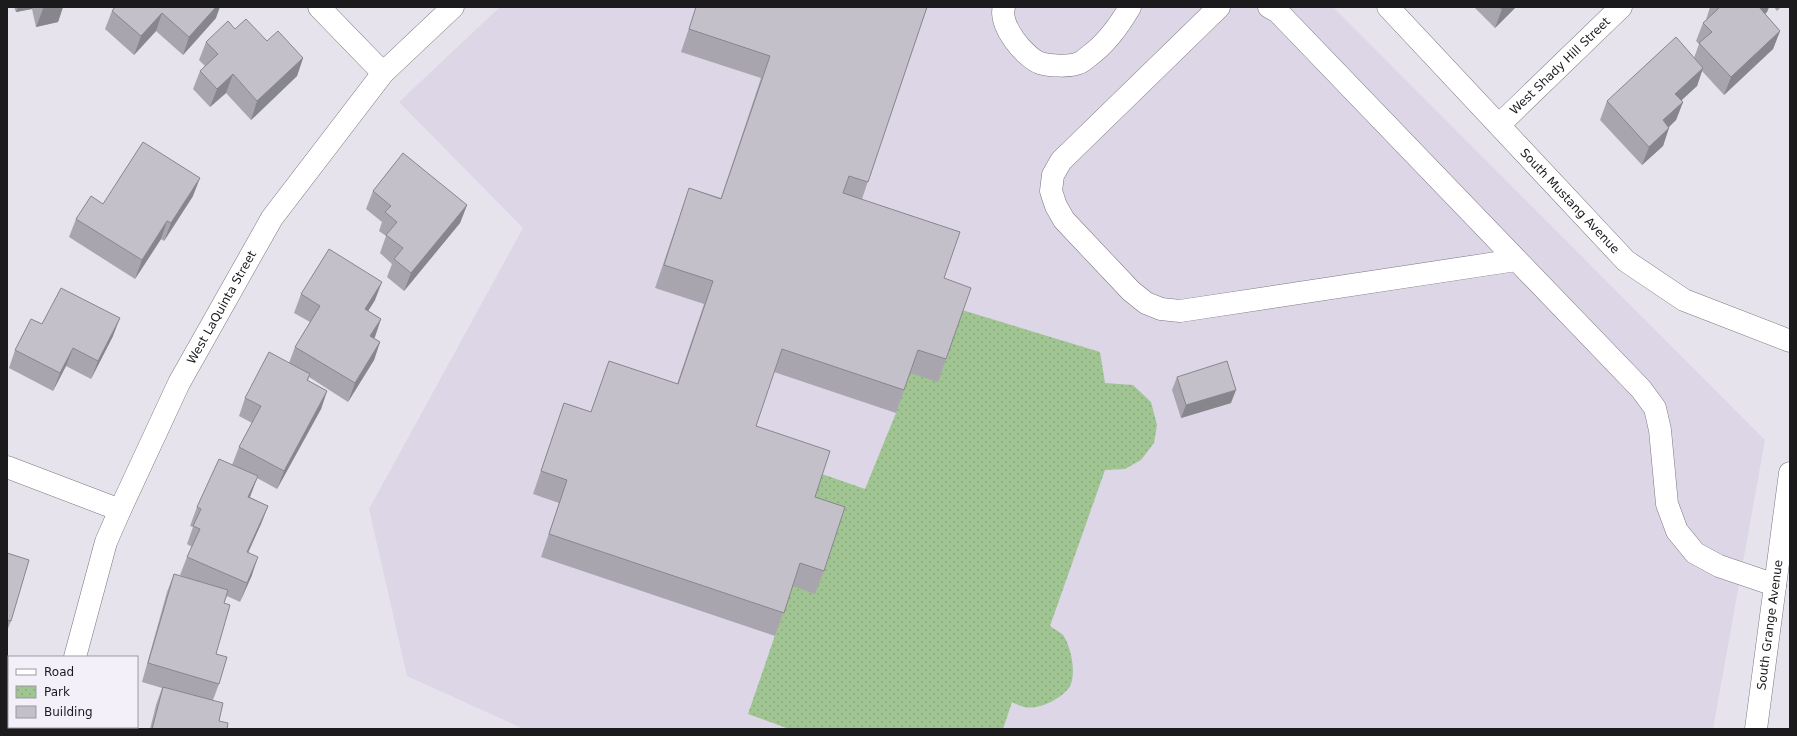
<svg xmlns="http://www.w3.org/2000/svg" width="1797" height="736" font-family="'DejaVu Sans',sans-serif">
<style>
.built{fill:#dcd6e7}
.park{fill:url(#park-dots)}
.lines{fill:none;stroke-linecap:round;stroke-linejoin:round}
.minor-casing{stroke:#7b7780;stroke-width:23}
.minor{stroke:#fff;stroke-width:22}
.wall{fill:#a8a5ae}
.shaded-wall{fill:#88868d}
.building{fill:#c3c0ca;stroke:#88868d}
.labels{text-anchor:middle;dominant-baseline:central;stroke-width:3;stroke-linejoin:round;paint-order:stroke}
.street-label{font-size:12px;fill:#1b1a1d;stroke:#f4f0fa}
</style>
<defs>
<pattern id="park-dots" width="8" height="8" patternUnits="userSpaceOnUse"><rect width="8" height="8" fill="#a0c592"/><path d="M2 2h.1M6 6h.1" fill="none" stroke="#89a97d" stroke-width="1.8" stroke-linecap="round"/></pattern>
</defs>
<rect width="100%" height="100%" fill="#e7e3ed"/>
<polygon class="built" points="500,7 1333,7 1765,440 1713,729 524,729 407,676 369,509 523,228 399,102"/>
<path class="park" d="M962,310l138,42 5,31 28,2 18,17 6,23 -3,18 -13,17 -16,9 -20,1 -55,156c4,3 10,6 13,9 8,11 15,42 5,54 -9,11 -30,21 -44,18 -4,-1 -8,-3 -12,-5l-9,27h-214l-41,-15 44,-128 14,-66 16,-46 43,15 31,-76 13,-40z"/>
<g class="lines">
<defs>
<g id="minor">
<polyline points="319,7 383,73"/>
<path d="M1004,7c-6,17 20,50 36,56 9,3 30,4 39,0 4,-1 7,-5 10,-7 18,-13 30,-30 41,-49"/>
<polyline points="1219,7 1061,161 1053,175 1051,191 1056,206 1064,220 1131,291 1146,303 1161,309 1180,311 1516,260"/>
<polyline points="1269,7 1278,12 1641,389 1655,408 1660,430 1667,504 1677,531 1695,553 1719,566 1775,585"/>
<path id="s1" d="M1388,7l238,254 58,39 106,41"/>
<path id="s2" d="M1499,125l122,-118"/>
<polyline points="7,467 120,510"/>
<path id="s3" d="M75,657l31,-115 14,-32 59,-127 93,-165 111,-145 70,-66"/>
<polyline points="56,729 57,727"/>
<path id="s4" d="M1756,729l34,-256"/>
</g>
</defs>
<use href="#minor" class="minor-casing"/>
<use href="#minor" class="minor"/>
</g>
<g class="wall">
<polygon points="14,7 63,7 58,22 36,27 32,9 16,12"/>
<polygon points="115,7 216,18 183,55 156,31 134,55 105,29 112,11"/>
<polygon points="696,7 927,7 862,199 944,278 946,359 938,382 910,373 896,413 774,372 756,426 815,497 824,571 815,594 793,586 775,636 541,557 559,503 533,494 564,403 591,412 609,361 677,384 704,304 655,288 689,188 721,198 761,78 681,52"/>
<polygon points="1474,7 1516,7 1495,28"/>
<polygon points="1710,7 1769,7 1767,12 1765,14 1780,31 1773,49 1724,95 1702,71 1697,86 1681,100 1683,102 1676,120 1669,127 1663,146 1642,165 1600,120 1607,101 1694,58 1699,44 1696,41 1703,23 1706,20"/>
<polygon points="1774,7 1781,7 1777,11"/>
<polygon points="235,29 267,41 303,58 297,76 251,120 226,93 210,107 193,89 200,71 205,66 199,60 206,42"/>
<polygon points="373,191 467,205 460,223 404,291 387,277 392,264 380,253 386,236 379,231 382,222 366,209"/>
<polygon points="193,196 164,241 161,239 135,279 69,237 76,219 103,204"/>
<polygon points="301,294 375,300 368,311 381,319 374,338 380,342 374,360 348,402 309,377 308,381 327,391 321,409 277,489 257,478 250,497 268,506 261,524 248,553 252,575 240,602 227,596 224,603 216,654 219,684 213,700 219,721 227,729 150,729 156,705 162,688 142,682 167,592 174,574 187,578 180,575 187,557 192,547 187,544 193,527 190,526 197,507 232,465 239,447 252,423 239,416 245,398 289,363 295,347 310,322 294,313"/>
<polygon points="42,324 113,336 91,379 66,366 53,391 9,368 15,350"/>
<polygon points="1177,377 1231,403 1181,418 1172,390"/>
<polygon points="7,553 11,621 7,631"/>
</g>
<g class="shaded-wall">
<polygon points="18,7 33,7 32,9 16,12"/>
<polygon points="50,7 63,7 58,22 36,27 43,9"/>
<polygon points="216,7 220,7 216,18 183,55 189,37"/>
<polygon points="1504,7 1516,7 1495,28 1502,9"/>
<polygon points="1759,7 1769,7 1767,12 1752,26"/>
<polygon points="162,13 156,31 134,55 141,36"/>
<polygon points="1780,31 1773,49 1724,95 1731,77"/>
<polygon points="303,58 297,76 251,120 257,101"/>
<polygon points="1703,68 1697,86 1669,112 1675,94"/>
<polygon points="233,74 226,93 210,107 217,89"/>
<polygon points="1683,102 1676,120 1656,139 1663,120"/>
<polygon points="1669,128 1663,146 1642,165 1649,147"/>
<polygon points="200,178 193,196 164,241 171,223"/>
<polygon points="467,205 460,223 404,291 411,273"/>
<polygon points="167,221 161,239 135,279 142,260"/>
<polygon points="382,282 375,300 358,327 365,309"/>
<polygon points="120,318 113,336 91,379 98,361"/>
<polygon points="381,319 375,337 364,354 370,336"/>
<polygon points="380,342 374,360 348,402 355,383"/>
<polygon points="73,348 66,366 53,391 60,373"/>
<polygon points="1236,390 1231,403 1181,418 1186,405"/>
<polygon points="327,391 321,409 277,489 284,471"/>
<polygon points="258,476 251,494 242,515 248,497"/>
<polygon points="268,506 261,524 240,570 247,552"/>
<polygon points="258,557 252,575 240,602 247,583"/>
</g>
<g class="building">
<polygon points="43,7 50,7 43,9"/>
<polygon points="115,7 216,7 189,37 162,13 141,36 112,11"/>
<polygon points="696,7 927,7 868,182 849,176 843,193 960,232 944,278 971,288 946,359 918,350 904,390 782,349 756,426 830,451 815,497 845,507 824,571 800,563 784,613 549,534 567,480 541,471 564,403 591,412 609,361 678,384 713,281 664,265 689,188 721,199 770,56 689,29"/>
<polygon points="1499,7 1504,7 1502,9"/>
<polygon points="1718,7 1759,7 1780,31 1731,77 1699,43 1712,32 1703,23 1719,8"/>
<polygon points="246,19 267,41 278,31 303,58 257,101 233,74 217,89 200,71 218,54 206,42 228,21 235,29"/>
<polygon points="1676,37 1703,68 1675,94 1683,102 1663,120 1669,128 1649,147 1607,101"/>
<polygon points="143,142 200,178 171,223 167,221 142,260 76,219 91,196 103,204"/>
<polygon points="403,153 467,205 411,273 394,259 403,248 386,235 397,222 385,212 391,206 373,191"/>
<polygon points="329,249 382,282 365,309 381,319 370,336 380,342 355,383 295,347 320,306 301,294"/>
<polygon points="61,288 120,318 98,361 73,348 60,373 15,350 31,319 42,324"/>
<polygon points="269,352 310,374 307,380 327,391 284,471 239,447 261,406 245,398"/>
<polygon points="1227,361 1236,390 1186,405 1177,377"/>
<polygon points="219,459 258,476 248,497 268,506 247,552 258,557 247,583 187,557 200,529 193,526 201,509 197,507"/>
<polygon points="7,553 29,560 11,621 7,620"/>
<polygon points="174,574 228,590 224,603 230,605 216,654 227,657 219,684 148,663"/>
<polygon points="163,687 223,703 219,721 228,723 227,729 152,729"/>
</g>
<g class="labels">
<g class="street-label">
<text stroke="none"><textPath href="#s2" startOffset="85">West Shady Hill Street</textPath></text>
<text stroke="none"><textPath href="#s1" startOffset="266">South Mustang Avenue</textPath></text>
<text stroke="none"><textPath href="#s3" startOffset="381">West LaQuinta Street</textPath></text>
<text stroke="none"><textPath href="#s4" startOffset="105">South Grange Avenue</textPath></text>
</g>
</g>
<rect width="1797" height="736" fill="none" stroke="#1b1a1d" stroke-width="16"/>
<rect x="8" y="656" width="130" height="72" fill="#f4f0fa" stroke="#9d9aa2"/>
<rect x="16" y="669" width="20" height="6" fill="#ffffff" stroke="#9d9aa2"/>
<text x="44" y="676" font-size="12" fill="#1b1a1d">Road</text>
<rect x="16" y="686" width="20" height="12" fill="url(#park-dots)" stroke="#9d9aa2"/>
<text x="44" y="696" font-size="12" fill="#1b1a1d">Park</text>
<rect x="16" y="706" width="20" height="12" fill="#c3c0ca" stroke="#9d9aa2"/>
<text x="44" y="716" font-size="12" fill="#1b1a1d">Building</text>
</svg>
